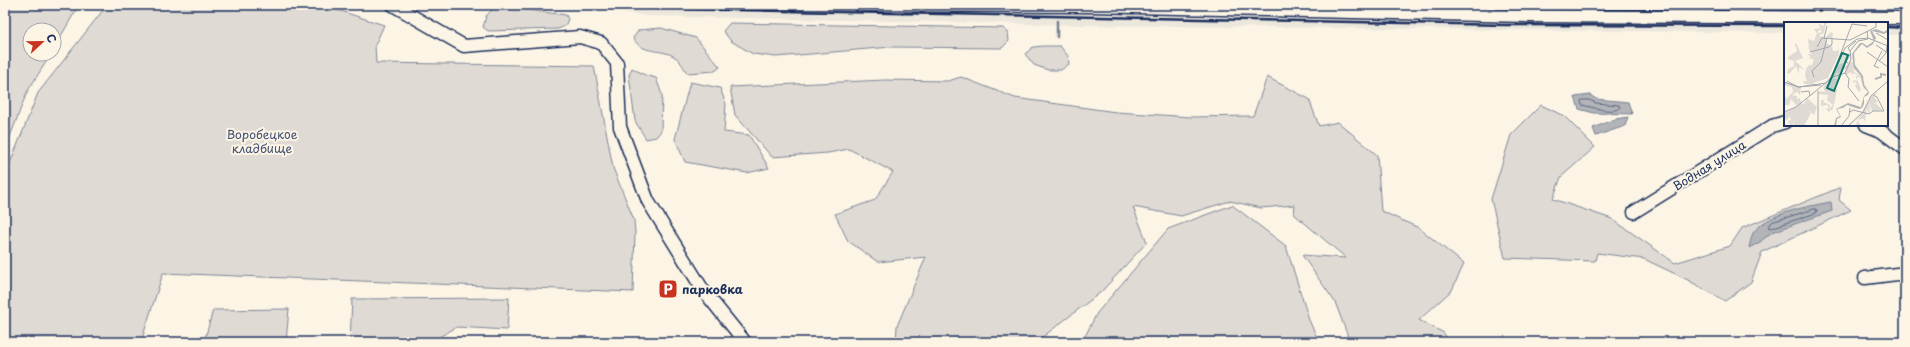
<svg xmlns="http://www.w3.org/2000/svg" width="1910" height="347" font-family="'Playpen Sans',sans-serif">
<style>
.built{fill:#ece7dc}
.green{fill:#dfdbd4;stroke:#7d8599}
.water{fill:#b2b4b8;stroke:#767f94}
.lines{fill:none;stroke-linecap:round;stroke-linejoin:round}
.shore{stroke:#576482;stroke-width:1}
.stream{stroke:#767f94;stroke-width:2.5}
.minor-casing{stroke:#1b2f5e;stroke-width:15}
.minor{stroke:#fcf5e5;stroke-width:12}
.rail{stroke:#1b2f5e;stroke-width:2.5}
.labels{text-anchor:middle;dominant-baseline:central;stroke-width:4;stroke-linejoin:round;paint-order:stroke}
.park-label{font-size:12px;fill:#425176;stroke:#fcf5e5}
.street-label{font-size:12px;fill:#1b2f5e;stroke:#fcf5e5}
.poi-label{font-size:12px;font-weight:bold;fill:#1b2f5e;stroke:#fcf5e5;text-anchor:start}
.inset-river{fill:none;stroke:#b2b4b8;stroke-width:2}
.inset-road{fill:none;stroke:#a2a6af;stroke-width:1}
.view{fill:#0f766e;fill-opacity:0.15;stroke:#0f766e;stroke-width:2}
.inset-edge{fill:none;stroke:#1b2f5e;stroke-width:2}
</style>
<rect width="100%" height="100%" fill="#fcf5e5"/>
<filter id="ink" filterUnits="userSpaceOnUse"><feTurbulence type="fractalNoise" baseFrequency=".025" numOctaves="2"/><feDisplacementMap in="SourceGraphic" scale="8" xChannelSelector="R" yChannelSelector="G"/><feConvolveMatrix kernelMatrix="1 2 1 2 8 2 1 2 1" color-interpolation-filters="sRGB"/></filter>
<g filter="url(#ink)">
<g class="built">
<polygon points="579,5 700,5 830,8 1049,10 1785,24 1785,33 1078,25 647,16"/>
<rect x="1887" y="24" width="18" height="11"/>
</g>
<g class="green">
<polygon points="5,5 79,5 54,48 54,30 30,30 30,54 51,54 27,92 5,150"/>
<polygon points="107,5 328,5 328,7 384,25 375,45 376,63 594,66 613,168 634,220 635,233 633,292 163,273 141,342 5,342 5,176 38,93"/>
<polygon points="496,6 566,15 568,19 565,26 558,29 488,31 483,27 486,16"/>
<polygon points="730,23 1003,28 1008,32 1009,41 1002,48 891,47 776,57 753,54 731,41 723,31"/>
<path d="M661,28l35,10 24,29 -5,4 -28,2c-3,-5 -7,-13 -12,-16 -13,-9 -33,-2 -42,-19l6,-8z"/>
<polygon points="1044,46 1060,46 1068,56 1069,64 1061,70 1048,70 1034,65 1025,54 1033,47"/>
<polygon points="632,68 645,75 656,78 662,95 661,131 656,137 646,139 635,121 629,75"/>
<polygon points="961,77 1015,98 1116,112 1191,117 1253,116 1267,77 1309,99 1319,126 1338,122 1377,155 1381,211 1419,228 1464,264 1452,290 1419,320 1444,333 1448,342 1350,342 1335,302 1302,255 1346,258 1294,214 1295,205 1261,208 1230,201 1181,216 1133,207 1147,242 1101,292 1036,342 896,342 897,326 926,257 878,262 848,241 835,214 875,200 893,172 849,149 828,153 772,157 735,115 730,87 885,80 948,81"/>
<polygon points="690,82 720,88 726,104 724,132 749,135 769,168 747,173 685,162 675,139"/>
<polygon points="1541,105 1564,116 1595,147 1561,177 1553,199 1612,219 1675,263 1730,246 1742,228 1841,187 1839,200 1851,210 1762,252 1751,282 1725,301 1686,279 1644,259 1597,253 1595,261 1505,258 1491,199 1511,135"/>
<polygon points="1232,205 1286,246 1309,320 1319,342 1082,342 1097,313 1168,229"/>
<polygon points="509,298 507,330 457,327 430,342 350,342 352,299"/>
<polygon points="289,309 286,342 204,342 213,310"/>
</g>
<g class="water">
<polygon points="1590,95 1596,99 1628,102 1632,114 1594,113 1579,109 1575,97"/>
<polygon points="1628,117 1625,126 1596,136 1593,128 1615,119"/>
<path d="M1831,202l1,9 -60,21 -12,10 -11,6c1,-4 2,-11 4,-15 13,-20 57,-27 78,-31z"/>
</g>
<g class="lines">
<g class="shore">
<path d="M1582,100h7l7,3 23,2 1,3c-9,6 -27,-1 -38,-3l-1,-3z"/>
<polygon points="1815,209 1817,210 1816,213 1771,228 1768,227 1772,222"/>
</g>
<polyline class="stream" points="1057,37 1057,21"/>
<defs>
<g id="minor">
<polyline points="393,5 464,46 580,37 601,43 617,63 620,127 648,201 703,290 745,342"/>
<polyline points="860,5 1090,6 1527,16 1905,18"/>
<polyline points="1866,125 1881,131 1905,149"/>
<polyline points="1634,212 1772,126 1785,122"/>
<polyline points="1865,278 1905,273"/>
</g>
</defs>
<use href="#minor" class="minor-casing"/>
<use href="#minor" class="minor"/>
<g class="rail">
<polyline points="618,5 635,8 1506,25 1785,26"/>
<polyline points="1887,27 1905,28"/>
</g>
</g>
</g>
<defs>
<symbol id="parking-square" viewBox="-11 -11 22 22"><rect x="-9" y="-9" width="18" height="18" rx="4" fill="#c8321e" stroke="#fcf5e5"/><path d="M-3.5-5.5H1a3.5 3.5 0 0 1 0 7H-1V5.5H-3.5ZM-1-3.4V-.6H.8a1.4 1.4 0 0 0 0-2.8Z" fill="#fff"/></symbol>
</defs>
<g fill-rule="evenodd">
<use href="#parking-square" x="657" y="278" width="22" height="22"/>
</g>
<g class="labels">
<g class="park-label">
<text x="262" y="134">Воробецкое<tspan x="262" dy="14">кладбище</tspan></text>
</g>
<g class="street-label">
<text transform="translate(1709 165) rotate(-32)">Водная улица</text>
</g>
<g class="poi-label">
<text x="682" y="289">парковка</text>
</g>
</g>
<g transform="translate(1784 22)">
<rect width="104" height="104" fill="#fcf5e5"/>
<path d="M40,0h5l-3,2 -3,11 -1,-2 -3,3 7,1 5,-5 2,2 -1,4h-5v6l5,1 1,6h3l3,-2 -1,-6 1,11 -11,24 -15,5 2,2 -11,-1 -1,-3h4l-2,-6 1,-6 3,-4h3l2,-6h-7l4,-1 -3,-4h4l-3,-4 -1,-11 6,2 3,-8 5,-1 -2,-2 2,-4 -5,7 -3,-4 6,-1 -1,-4 5,2zM12,21l7,15 -8,3 9,8 -5,-1v6l-3,-8 -7,8 -2,-1 1,-4 6,-3v-5l-6,-2v-2l9,-6 -1,-5 -2,1zM66,39l4,2 2,8 -3,-3 1,4 6,3 8,16 -4,-2 -4,-12 -3,1 4,12 -2,2 -4,-6 2,-3 -3,-1v3l-1,-5 4,1 -1,-5h3l-5,-3 -2,2 -1,-3 -5,3v-6l-5,2v3l-4,-1 -4,4 5,-12 5,-2 3,3zM49,56l4,1 -3,8 3,3 -4,19 -4,3 -4,-4 3,1v-4l-7,1v-6h4l-2,2 7,3 -1,4 4,-4 -6,-5 1,-5 -9,-1v-3l6,1 -2,-5zM0,60l17,5 -1,8 -3,-3 -5,3 5,1v3l3,-1 1,5 3,1 3,-6 10,9 -3,8 -7,-6 4,4 -7,13h-10v-5l-1,4 -2,1 -3,-5 3,-1 -1,-4 -3,4 -3,-1v-6l16,-9 -4,1 -5,-6 -2,6h-5v-14l2,8 7,-7 -1,-5 -8,-2zM94,69l-4,6 4,5 -3,1 8,7 -11,1 -3,-8 1,10 -2,-1 -1,-5 -2,15 -1,-3h-3l-3,2 3,5h-6l5,-9 -11,9 14,-13 7,-15z" fill="#dfdbd4"/>
<path d="M92,7l8,3 4,-3v3l-4,2 -12,-3 4,7 -3,6 -6,4 -5,-4 -8,9 1,12 8,11 1,9 5,7 -1,3 -4,2v7l-2,4 -3,1 -12,-4 -4,3 -6,1 4,8 -4,2 -1,6 -2,1 2,-8 4,-2 -4,-7 12,-6 13,4 3,-11 4,-4 -5,-6 -2,-10 -7,-8 -2,-14 8,-11h3l4,3 7,-5 -4,-10z" fill="#b2b4b8"/>
<path class="inset-river" d="M91,57l6,-2v-3l5,1"/>
<path class="inset-road" d="M68,2l15,2M92,11l12,7M40,16l3,-12M92,23l12,8M33,25l5,-9 28,2 26,-13v-5M66,29l-2,-3 8,-7M26,30l19,-5 3,-3v-6M83,30l21,15M95,39l7,-8 2,-13M64,41l-2,-1 5,-9M95,46l-5,-2 8,-15M61,51l4,6 -1,8 11,14M30,55l-2,-6 9,-9 6,-24M47,57l21,-55M3,59l11,6 23,-2M0,60l15,5 27,-4 6,-7 13,-28 12,-9 11,-1 20,8M17,70l8,-1 1,5M0,90l12,-5 37,-30 12,-4 6,-14 -1,-8 8,-10 10,-2 -1,-8M66,90l3,-2 16,4 4,-3h11l-7,-14 -4,-2M34,104v-35M57,104l8,-10 1,-8M64,104l15,-14 8,-16 17,-15"/>
<path class="view" d="M58,31l6,2 -14,36 -7,-3z"/>
<rect width="104" height="104" class="inset-edge"/>
</g>
<rect width="1910" height="347" fill="none" stroke="#fcf5e5" stroke-width="20"/>
<rect x="10" y="10" width="1890" height="327" fill="none" stroke="#1b2f5e" stroke-width="1.5" filter="url(#ink)"/>
<g transform="translate(42 42) rotate(68)"><circle r="19" fill="#fcf5e5" stroke="#a2a6af"/>
<path d="M0-3L7 15L0 10L-7 15Z" fill="#c8321e"/>
<text y="-6" font-size="11" font-weight="bold" text-anchor="middle" fill="#1b2f5e">С</text>
</g>
</svg>
